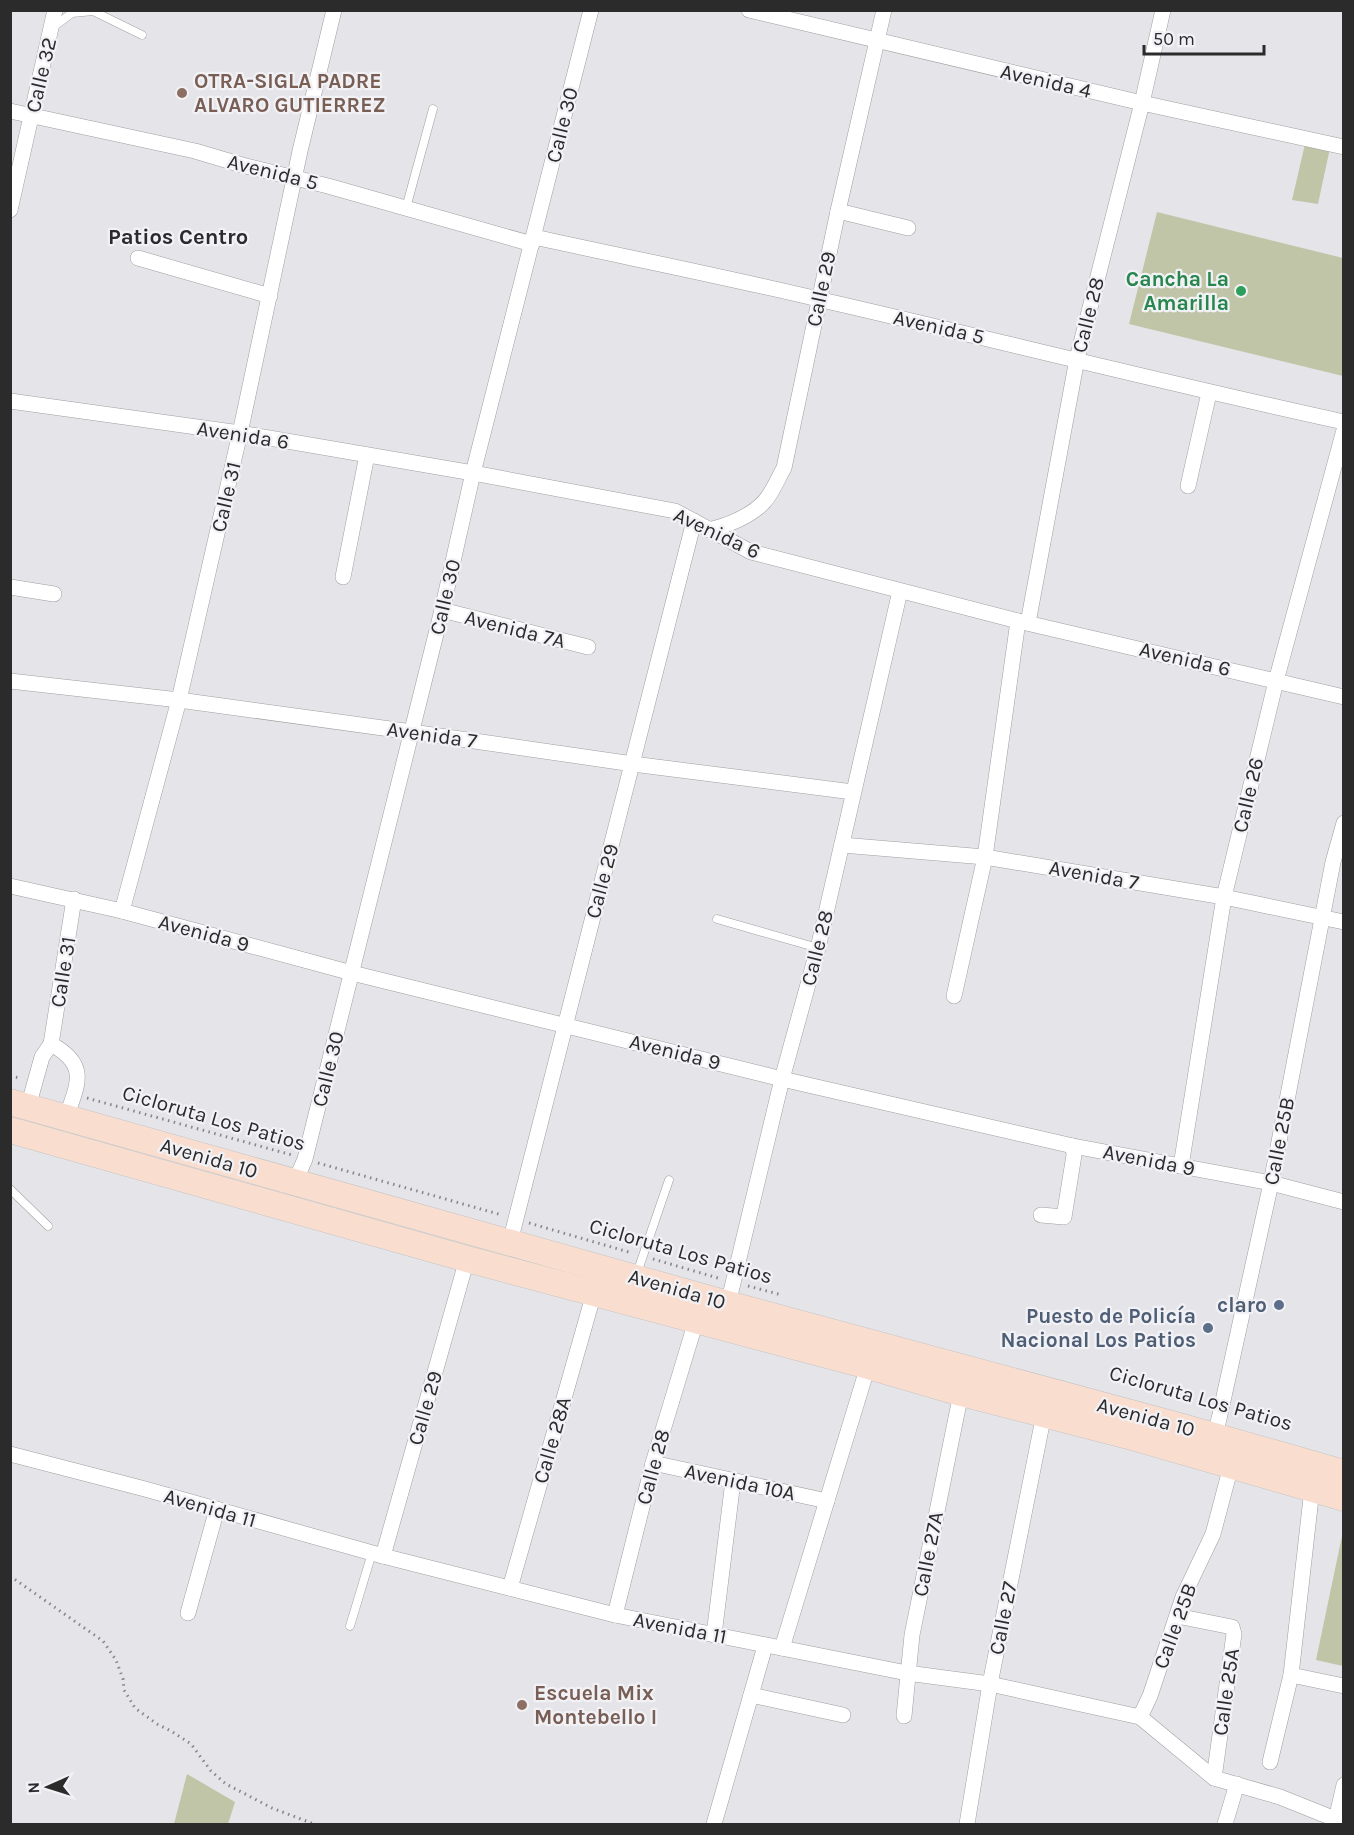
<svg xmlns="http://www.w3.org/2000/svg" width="1354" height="1835" font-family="Karla,sans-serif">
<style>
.green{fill:#c1c5a7}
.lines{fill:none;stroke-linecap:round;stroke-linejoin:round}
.service-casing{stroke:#9f9fa2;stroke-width:9}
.minor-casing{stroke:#9f9fa2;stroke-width:16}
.primary-casing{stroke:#c4c4c4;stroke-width:27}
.path{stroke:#868688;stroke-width:3;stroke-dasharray:1.5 4.5;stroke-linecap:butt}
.service{stroke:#fff;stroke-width:8}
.minor{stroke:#fff;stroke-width:15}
.primary{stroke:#f9ded0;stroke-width:26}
.education-dot{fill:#8d6e63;stroke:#f2f2f6;stroke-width:2}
.leisure-dot{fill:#2e9e5b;stroke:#f2f2f6;stroke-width:2}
.service-dot{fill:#5c6f8a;stroke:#f2f2f6;stroke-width:2}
.labels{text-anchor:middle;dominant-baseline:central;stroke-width:4.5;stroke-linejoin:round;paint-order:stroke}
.street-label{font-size:21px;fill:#2b2b2c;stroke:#f2f2f6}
.education-label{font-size:21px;font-weight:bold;fill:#785e54;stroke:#f2f2f6;text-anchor:start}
.leisure-label{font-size:21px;font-weight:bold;fill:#27864d;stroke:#f2f2f6;text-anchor:end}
.service-label{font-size:21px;font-weight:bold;fill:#4e5e75;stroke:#f2f2f6;text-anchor:end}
.neighbourhood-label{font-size:22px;font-weight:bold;fill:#2b2b2e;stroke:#f2f2f6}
</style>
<rect width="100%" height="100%" fill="#e5e5e9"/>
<g class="green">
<polygon points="1305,144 1330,148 1318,204 1292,200"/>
<polygon points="1157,212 1343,258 1343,376 1129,324"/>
<polygon points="1342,1536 1344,1536 1343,1666 1316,1660"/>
<polygon points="187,1774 235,1802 228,1824 174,1824"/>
</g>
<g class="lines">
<defs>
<g id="service">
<polyline points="52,28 72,13 93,11 142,35"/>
<polyline points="406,208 433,109"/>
<polyline points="717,919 818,948"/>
<polyline points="10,1189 48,1226"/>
<polyline points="637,1273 669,1180"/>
<polyline points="350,1626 372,1553"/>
</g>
<g id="minor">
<polyline points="749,10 1142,103 1344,147"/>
<polyline points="10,111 195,151 242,165 328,186 532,244"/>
<polyline points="10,210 55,10"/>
<polyline points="838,211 908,228"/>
<path d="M534,237c96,21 192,40 288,63 174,40 347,84 522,122"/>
<polyline points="138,258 270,296"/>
<polyline points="10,401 240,433 473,473 675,511 751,552 1018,621 1344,697"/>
<polyline points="1188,486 1209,393"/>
<path d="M708,530c19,-4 43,-14 56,-28 9,-10 14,-24 20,-34l54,-257 46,-201"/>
<polyline points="343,577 367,455"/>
<polyline points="10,587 54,594"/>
<polyline points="442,610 588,647"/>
<polyline points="1028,623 1077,359 1142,103 1163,10"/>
<polyline points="10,681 179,700 412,732 633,764 853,792"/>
<polyline points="842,845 985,857 1224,897 1344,922"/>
<polyline points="10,886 122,911 352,973 782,1079 1073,1146 1271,1183 1344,1202"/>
<polyline points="122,911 179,700 240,433 300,151 334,10"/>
<polyline points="954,996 985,857 1018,621"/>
<path d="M51,1044c38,21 27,39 15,74"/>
<polyline points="28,1107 42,1057 51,1044 74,899"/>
<polyline points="1181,1166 1224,897 1276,681 1344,430"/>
<polyline points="295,1182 305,1159 442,610 473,473 591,10"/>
<polyline points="1041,1215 1064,1217 1074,1155 1073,1146"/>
<polyline points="510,1242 694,521"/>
<polyline points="728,1304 782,1079 818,948 900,591"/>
<polyline points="1212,1442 1219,1419 1271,1183 1333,862 1344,823"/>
<polyline points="10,1454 145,1489 383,1556 615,1615 907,1673 990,1684 1140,1717 1214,1778 1280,1797 1335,1819"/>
<polyline points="653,1463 827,1501"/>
<polyline points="383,1556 467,1259"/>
<polyline points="510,1588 594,1293"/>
<polyline points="188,1613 217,1509"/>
<polyline points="615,1615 653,1463 696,1321"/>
<polyline points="1177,1616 1232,1627 1234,1634 1214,1778"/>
<polyline points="714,1635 733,1481"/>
<polyline points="782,1648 868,1366"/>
<polyline points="1291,1675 1344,1686"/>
<polyline points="751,1695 843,1715"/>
<polyline points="904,1716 912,1635 961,1393"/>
<polyline points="1140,1717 1150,1696 1183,1597 1213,1534 1231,1466"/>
<polyline points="1270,1762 1291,1675 1312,1489"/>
<polyline points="714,1824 765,1646"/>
<polyline points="967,1824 990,1684 1044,1414"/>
<polyline points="1225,1824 1237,1784"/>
<polyline points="1335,1824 1344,1785"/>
</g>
<g id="primary">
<polyline points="10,1102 728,1304 1183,1427 1344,1473"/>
<polyline points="10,1130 467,1259 868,1366 961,1393 1132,1437 1344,1498"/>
</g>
</defs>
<use href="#service" class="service-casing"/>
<use href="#minor" class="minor-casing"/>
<use href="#primary" class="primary-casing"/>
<g class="path">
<polyline points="10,1076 20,1078"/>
<polyline points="87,1098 292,1155"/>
<polyline points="318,1163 502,1215"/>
<polyline points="529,1223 632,1253"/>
<polyline points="653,1259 718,1278"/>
<polyline points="748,1286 782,1295"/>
<polyline points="10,1576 103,1641 116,1660 123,1679 124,1690 135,1708 157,1724 171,1731 191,1744 211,1771 226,1784 272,1808 314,1824"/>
</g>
<use href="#service" class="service"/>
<use href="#minor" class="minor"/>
<use href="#primary" class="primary"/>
</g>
<g class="education-dot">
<circle cx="182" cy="93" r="6"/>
<circle cx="522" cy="1705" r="6"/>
</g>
<circle class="leisure-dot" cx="1241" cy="291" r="6"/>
<g class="service-dot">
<circle cx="1279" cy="1305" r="6"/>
<circle cx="1208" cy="1328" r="6"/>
</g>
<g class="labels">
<g class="street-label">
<text transform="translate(41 75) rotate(-77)">Calle 32</text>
<text transform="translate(1046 81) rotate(13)">Avenida 4</text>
<text transform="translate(562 125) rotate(-76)">Calle 30</text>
<text transform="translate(273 172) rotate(14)">Avenida 5</text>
<text transform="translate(821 289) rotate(-78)">Calle 29</text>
<text transform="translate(1088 315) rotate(-76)">Calle 28</text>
<text transform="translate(939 327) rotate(13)">Avenida 5</text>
<text transform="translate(243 435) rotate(9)">Avenida 6</text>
<text transform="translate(226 497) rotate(-77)">Calle 31</text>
<text transform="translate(717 533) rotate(25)">Avenida 6</text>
<text transform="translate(445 597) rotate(-77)">Calle 30</text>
<text transform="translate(515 629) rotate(14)">Avenida 7A</text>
<text transform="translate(1185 659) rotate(13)">Avenida 6</text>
<text transform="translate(432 735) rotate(8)">Avenida 7</text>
<text transform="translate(1248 795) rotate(-77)">Calle 26</text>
<text transform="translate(1094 875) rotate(10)">Avenida 7</text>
<text transform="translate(602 881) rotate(-75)">Calle 29</text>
<text transform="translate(204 933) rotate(15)">Avenida 9</text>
<text transform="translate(817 948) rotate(-76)">Calle 28</text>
<text transform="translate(63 972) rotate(-81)">Calle 31</text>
<text transform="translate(675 1052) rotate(14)">Avenida 9</text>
<text transform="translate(328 1069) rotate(-76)">Calle 30</text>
<text transform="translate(214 1118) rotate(16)">Cicloruta Los Patios</text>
<text transform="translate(1279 1141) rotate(-79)">Calle 25B</text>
<text transform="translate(209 1158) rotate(16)">Avenida 10</text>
<text transform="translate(1149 1160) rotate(11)">Avenida 9</text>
<text transform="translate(681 1251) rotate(16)">Cicloruta Los Patios</text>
<text transform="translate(677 1289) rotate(16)">Avenida 10</text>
<text transform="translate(1201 1398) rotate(16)">Cicloruta Los Patios</text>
<text transform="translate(425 1408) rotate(-74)">Calle 29</text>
<text transform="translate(1146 1417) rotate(15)">Avenida 10</text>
<text transform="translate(552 1440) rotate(-74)">Calle 28A</text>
<text transform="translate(653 1467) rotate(-75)">Calle 28</text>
<text transform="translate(740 1482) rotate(12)">Avenida 10A</text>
<text transform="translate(210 1508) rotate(16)">Avenida 11</text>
<text transform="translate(928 1554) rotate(-79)">Calle 27A</text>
<text transform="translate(1003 1618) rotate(-79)">Calle 27</text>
<text transform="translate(1175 1626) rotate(-70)">Calle 25B</text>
<text transform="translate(680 1628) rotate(11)">Avenida 11</text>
<text transform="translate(1226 1692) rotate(-82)">Calle 25A</text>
</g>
<g class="education-label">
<text x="194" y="81">OTRA-SIGLA PADRE<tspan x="194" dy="24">ALVARO GUTIERREZ</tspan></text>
<text x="534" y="1693">Escuela Mix<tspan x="534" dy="24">Montebello I</tspan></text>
</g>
<g class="leisure-label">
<text x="1229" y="279">Cancha La<tspan x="1229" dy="24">Amarilla</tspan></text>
</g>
<g class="service-label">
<text x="1267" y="1305">claro</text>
<text x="1196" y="1316">Puesto de Policía<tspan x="1196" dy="24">Nacional Los Patios</tspan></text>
</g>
<g class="neighbourhood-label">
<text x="178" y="237">Patios Centro</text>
</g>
</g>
<rect width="1354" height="1835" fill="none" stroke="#2b2b2c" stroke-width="24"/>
<g transform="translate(48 1787) rotate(267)" stroke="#f2f2f6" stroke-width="4.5" paint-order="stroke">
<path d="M0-4.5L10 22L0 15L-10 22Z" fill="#2b2b2c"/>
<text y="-9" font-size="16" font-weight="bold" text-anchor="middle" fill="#2b2b2c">N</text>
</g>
<path d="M1144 45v9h120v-9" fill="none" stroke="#2b2b2c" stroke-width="3"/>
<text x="1153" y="45" font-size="18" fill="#2b2b2c" stroke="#f2f2f6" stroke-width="4.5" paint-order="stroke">50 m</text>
</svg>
